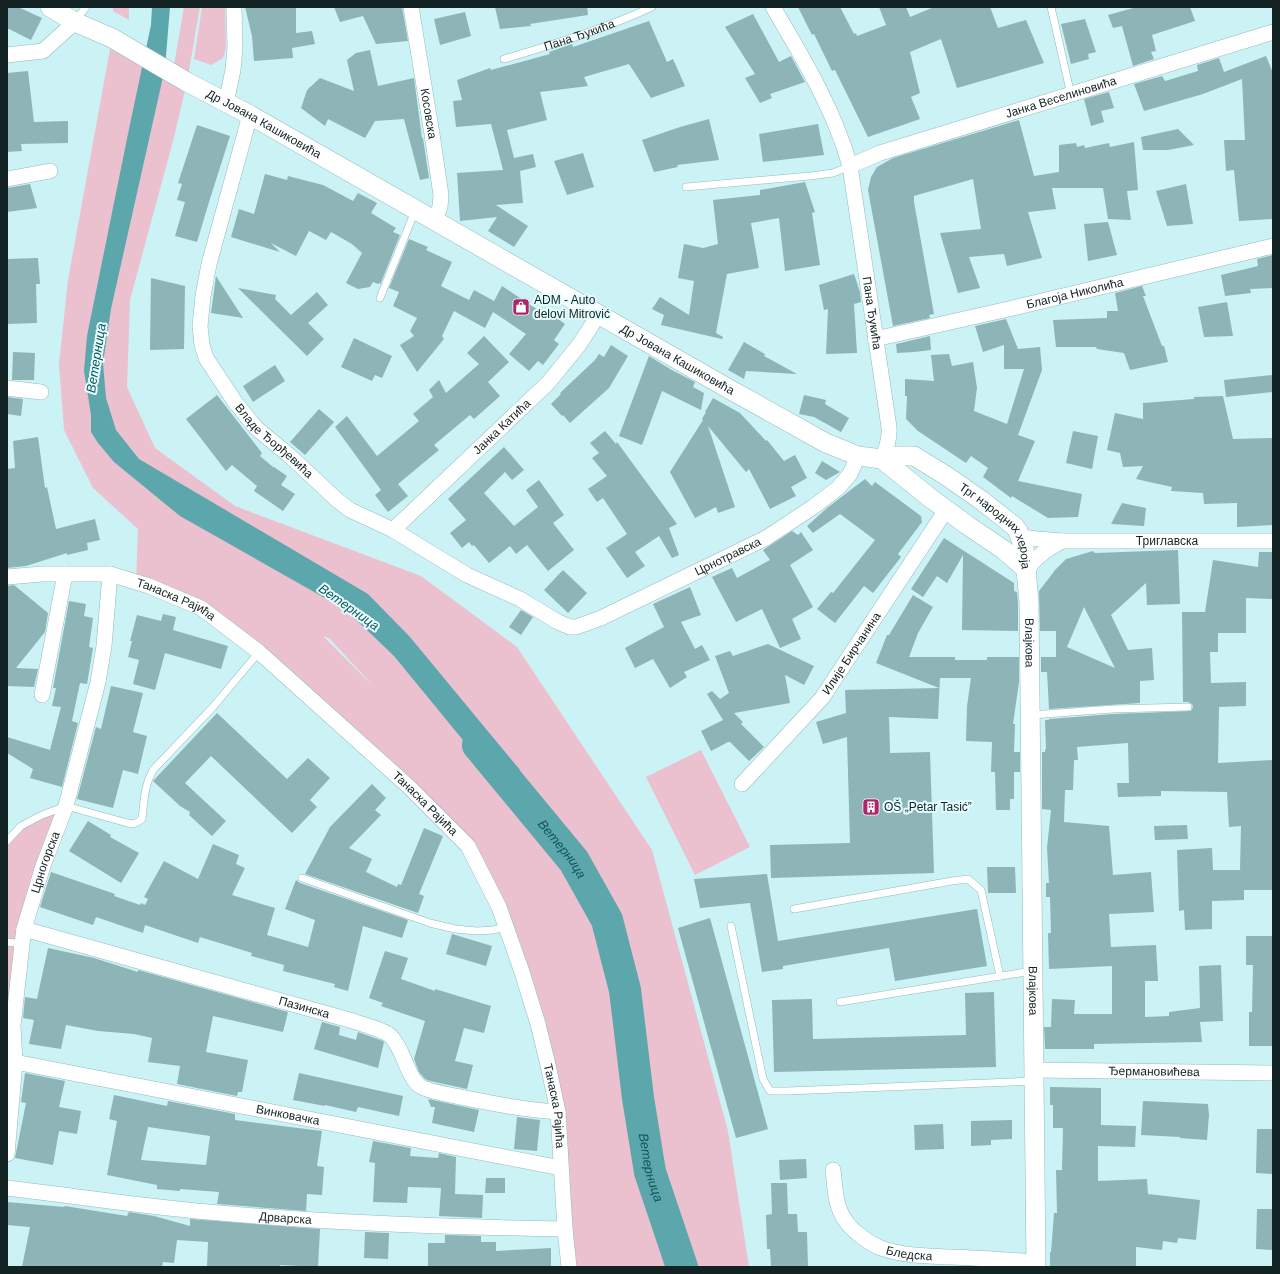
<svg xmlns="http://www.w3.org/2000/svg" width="1280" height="1274" font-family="Arial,sans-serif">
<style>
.green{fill:#ebc0cf;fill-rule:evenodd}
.water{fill:#5ba7ac}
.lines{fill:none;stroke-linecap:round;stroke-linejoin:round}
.river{stroke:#5ba7ac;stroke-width:32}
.building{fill:#8db4b6;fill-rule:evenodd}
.service-casing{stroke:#93babc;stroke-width:8}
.minor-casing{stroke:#93babc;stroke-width:16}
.tertiary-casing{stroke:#93babc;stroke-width:20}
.service{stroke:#fff;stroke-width:7}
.minor{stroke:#fff;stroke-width:15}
.tertiary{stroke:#fff;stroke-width:19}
.labels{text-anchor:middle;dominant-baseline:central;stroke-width:4;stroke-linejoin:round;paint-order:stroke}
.street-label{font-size:12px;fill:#132223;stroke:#e5fdfe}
.poi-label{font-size:12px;fill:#132223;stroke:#e5fdfe;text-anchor:start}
.water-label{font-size:13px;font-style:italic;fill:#125559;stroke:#e5fdfe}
</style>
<rect width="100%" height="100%" fill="#cbf3f6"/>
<g class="green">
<polygon points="113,7 129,7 129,20 113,11"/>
<path d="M184,7h16l-13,75 -14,59 -43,159 -3,87 28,61 80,58 186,70 96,71 135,203 76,281 21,136h-180l-11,-155 -20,-88 -70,-178 -267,-238 -65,-27 2,-52 -45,-41 -29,-58 -5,-66 9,-84 44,-242 61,33zM324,636l6,3 46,50 -52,-52z"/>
<polygon points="202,7 225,7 226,48 223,58 211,65 194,59"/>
<polygon points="701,750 750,847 695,875 646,777"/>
<polygon points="66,806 43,866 13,1026 7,1011 7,841 21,826"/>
</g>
<polygon class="water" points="152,7 170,7 165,68 111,309 103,363 106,398 116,430 139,459 368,594 410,637 520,770 499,784 394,656 346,610 180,516 114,462 98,443 91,432 91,415 84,371 87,336 129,129 151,25"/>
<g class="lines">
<path class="river" id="s1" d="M478,745l96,116 33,59 18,70 13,108 12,74 32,95"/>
</g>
<g class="building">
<polygon points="7,7 18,7 42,18 31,40 7,28"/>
<polygon points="245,7 296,7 296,33 312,31 315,44 292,48 293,58 254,61 252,36"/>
<polygon points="334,7 402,7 408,41 376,44 363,16 340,22"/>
<polygon points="495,7 587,7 588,15 530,24 531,26 500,29"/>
<polygon points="798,7 840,7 854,34 856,33 857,36 886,25 879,7 906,7 910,17 934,7 990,7 998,28 1026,20 1044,63 957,88 941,39 910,52 920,93 911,97 920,119 868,137 835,70 832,71 814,34 812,35"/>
<polygon points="1137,7 1190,7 1195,21 1152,35 1156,51 1151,52 1154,59 1133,66 1122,26 1113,28 1108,15"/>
<polygon points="465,12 471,36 440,45 434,19"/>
<polygon points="753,14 779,62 791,56 805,82 770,94 772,98 760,103 745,78 755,74 725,27"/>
<polygon points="1085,19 1096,52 1088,54 1089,59 1071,64 1061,24"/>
<polygon points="649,21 667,62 673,59 685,86 651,98 629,64 584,77 588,86 540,92 547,120 507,130 514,158 533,154 536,167 520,171 523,203 496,205 528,226 514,247 488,231 497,217 460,221 457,173 503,170 491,124 456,127 453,101 462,100 457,80 490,68 491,70 550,54 549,52 572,44 573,47"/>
<polygon points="370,50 378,86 414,78 422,138 423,138 429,178 420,180 404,119 375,121 365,138 328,119 325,126 301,108 307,90 320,78 354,91 347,60 356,53"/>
<polygon points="1266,56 1273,73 1273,219 1239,221 1234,170 1226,171 1224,140 1245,140 1242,79 1203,94 1144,111 1134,84 1162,76 1165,81 1198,71 1197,65 1219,58 1224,72"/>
<polygon points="28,71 34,122 68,121 68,143 21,144 22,151 7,152 7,73"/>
<polygon points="1109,92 1114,108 1101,111 1104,122 1091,126 1084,99"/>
<polygon points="709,119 719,160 677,165 678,167 654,172 642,140 680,127"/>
<polygon points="1019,120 1034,176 1059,172 1059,145 1076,143 1077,147 1084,145 1085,148 1109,143 1110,147 1134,142 1138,190 1127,191 1131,220 1108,219 1103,188 1052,188 1056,209 1028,212 1042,258 1007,266 1004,254 969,257 980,288 958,293 940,233 981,229 973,179 914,196 914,202 934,314 929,315 930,318 893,326 868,190 871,177 877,167 893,158"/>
<polygon points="818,124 824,155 763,162 759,134"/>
<polygon points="197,125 230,136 209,202 197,242 175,236 185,202 177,200 182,184 178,183"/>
<polygon points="1178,129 1194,145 1168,150 1143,150 1141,137"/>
<polygon points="583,153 594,187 567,195 554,161"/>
<polygon points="265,174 287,180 288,176 323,185 353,201 358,193 377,203 371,213 396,228 393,232 400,235 380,285 380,283 378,284 373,282 370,287 358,289 346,283 362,253 352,244 331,232 326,240 309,231 296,256 271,243 280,252 231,237 239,209 254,214"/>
<polygon points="805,182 815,212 812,213 820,265 785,271 779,218 751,223 759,268 727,274 716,333 723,337 722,339 661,325 664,315 652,309 660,297 689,315 694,281 678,278 684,244 703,248 718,244 713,200 760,195 760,190"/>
<polygon points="30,184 37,208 7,212 7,188"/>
<polygon points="1186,184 1193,224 1167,226 1156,191"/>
<polygon points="1108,222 1117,255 1088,261 1084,224"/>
<polygon points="409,239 428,247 426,250 452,262 441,286 469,300 474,290 494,301 502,286 547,316 550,313 565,324 554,340 559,344 543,365 538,361 529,371 509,354 526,334 493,312 485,328 454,311 442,336 444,339 417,372 400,345 414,336 410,331 417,318 393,306 399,292 389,288"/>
<polygon points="1273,255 1273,288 1250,289 1251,293 1225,296 1221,275 1258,266 1257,259"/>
<polygon points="38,258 40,284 36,284 37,323 7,324 7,295 8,295 7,259"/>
<polygon points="854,274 860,292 861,302 854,304 857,353 826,354 828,309 824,310 819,285"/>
<polygon points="216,276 243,318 211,313"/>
<polygon points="151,278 185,286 184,349 150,350"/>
<polygon points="1142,286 1146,296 1143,296 1162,346 1164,346 1168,362 1130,370 1124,353 1097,349 1096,347 1056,347 1053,320 1107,318 1107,311 1118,311 1115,293"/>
<polygon points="238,288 276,295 275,299 291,315 317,292 328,305 308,323 324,339 307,356"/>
<polygon points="1227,302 1233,336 1204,337 1198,307"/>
<polygon points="1006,319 1018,349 1040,347 1042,370 1018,435 1035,441 1018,481 1082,494 1078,517 1048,518 1012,496 1011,498 983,477 988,468 971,456 966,463 918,431 906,419 907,396 905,396 905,379 934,381 931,355 949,354 952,366 973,362 977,388 974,411 1007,424 1024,369 1004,369 1004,345 983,352 975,326"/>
<polygon points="484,336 509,362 488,382 500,396 474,419 470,415 434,445 439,450 398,484 408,496 388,512 375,495 381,490 335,427 347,416 377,456 419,421 413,414 433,397 429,390 439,380 446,393 479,364 467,353"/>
<polygon points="930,336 931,350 914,352 897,353 896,344"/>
<polygon points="354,338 392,356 382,378 375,375 372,381 341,367"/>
<polygon points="744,342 765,354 764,356 797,374 746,371 744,379 728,370"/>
<polygon points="611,345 628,356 609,388 570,423 563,415 562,416 551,404 561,394 560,393 595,360 599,354 604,357"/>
<polygon points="13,352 35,353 34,380 12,380"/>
<polygon points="649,356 670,369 695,382 693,387 704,393 701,410 662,391 642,445 619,436"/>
<polygon points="275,365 285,381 253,402 243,386"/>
<polygon points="1273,375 1273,392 1226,397 1224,380"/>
<polygon points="217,395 262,453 260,456 273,467 274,467 287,476 281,485 295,494 283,511 254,491 257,486 232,465 226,471 186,419"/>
<polygon points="804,395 826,400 825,404 849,418 841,432 814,417 799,414"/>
<polygon points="1223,396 1233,439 1273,438 1273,525 1237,527 1237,503 1204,504 1203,493 1171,491 1172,487 1136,479 1143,466 1123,467 1120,453 1107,450 1115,413 1143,419 1143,403 1194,399 1194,397"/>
<polygon points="7,397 23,399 21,416 7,414"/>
<polygon points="713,398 740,413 766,441 767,440 784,461 795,455 807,478 791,487 796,496 770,509 749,469 746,472 708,426 735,507 718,513 716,507 695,518 670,472 703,420 702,419 706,412 705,412"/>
<polygon points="319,409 334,422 305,455 290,442"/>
<polygon points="605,431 616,444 617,442 677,524 669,528 679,555 672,558 659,536 635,552 645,566 627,578 606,548 627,534 603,498 597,502 588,489 607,476 592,458 599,453 590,443"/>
<polygon points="1073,431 1098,436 1092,469 1066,463"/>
<polygon points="38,437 45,488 47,487 56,529 95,519 100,540 87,543 88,550 67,555 67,553 26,566 7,568 7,469 15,468 13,441"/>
<polygon points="504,447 524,470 512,480 505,472 484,493 514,526 538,507 526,490 539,480 564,515 553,523 574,550 548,571 527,545 516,554 510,546 489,563 474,545 472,546 469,542 462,548 450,533 466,520 448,499"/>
<polygon points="822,461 840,472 826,480 815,473"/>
<polygon points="865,479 872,486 875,482 921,516 922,522 898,554 901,557 873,593 864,586 835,623 817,609 831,592 833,593 875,540 840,514 813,533 807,526 827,508"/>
<polygon points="1122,503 1146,508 1144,526 1111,524"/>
<polygon points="792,531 798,535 801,532 813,550 790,565 813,607 792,619 801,639 780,648 762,609 736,622 712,577 732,568 737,578 770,560 763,550"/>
<polygon points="944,538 1014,583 1014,591 1017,592 1018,603 1018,631 962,630 963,555 947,583 937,576 923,597 911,589"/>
<path d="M1178,550l2,54 -33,1 -1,-22 -35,32 17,35 24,-2 2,32 -14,1v22l-91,6 -2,-37h-6v-15h15v-26h-16l-1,-40 17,-22 10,-10 27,-8 2,2zM1084,607l31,61 -48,-21z"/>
<polygon points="1259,552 1273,552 1273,599 1246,598 1246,633 1218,633 1218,652 1210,652 1211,683 1246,682 1246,706 1219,707 1218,763 1273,760 1273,890 1244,890 1244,900 1212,901 1212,929 1185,930 1184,910 1179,911 1177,850 1212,848 1213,870 1240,870 1241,826 1229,827 1227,792 1161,791 1161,796 1118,797 1117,783 1129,783 1128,743 1077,747 1078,760 1074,760 1073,790 1065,790 1064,822 1109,826 1113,875 1151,872 1154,912 1109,914 1111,947 1156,945 1158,981 1145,981 1145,1017 1169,1016 1169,1012 1200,1008 1199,966 1221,965 1223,1021 1200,1022 1202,1042 1094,1044 1094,1049 1045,1049 1044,1027 1051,1027 1052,999 1075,1000 1074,1014 1112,1014 1112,966 1049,969 1048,933 1051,933 1050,897 1046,897 1046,883 1049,883 1047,848 1051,810 1042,809 1042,752 1045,752 1045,749 1046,749 1045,720 1049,720 1049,719 1113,714 1191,711 1193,707 1192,704 1188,702 1183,702 1182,612 1205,612 1213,560 1258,567"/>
<polygon points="563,570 587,593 568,613 544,590"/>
<polygon points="14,585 48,613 45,632 16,668 38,669 34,687 7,686 7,586"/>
<polygon points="690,587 701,615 681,622 695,649 702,645 710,660 684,672 687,677 670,688 653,659 635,668 625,648 664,627 653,604"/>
<polygon points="913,595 933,607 918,633 909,657 955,657 955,660 987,660 987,657 1019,657 1019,682 1013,724 1015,724 1014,752 1020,752 1020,772 1014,772 1014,799 1010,799 1010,810 996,810 995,772 991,772 992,742 966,741 967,706 971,678 940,678 938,719 889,717 890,753 930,752 934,873 771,878 770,845 850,843 847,737 823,744 816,722 846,713 845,690 939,688 876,663 887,635 889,635"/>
<polygon points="69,601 86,604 84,616 93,618 89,647 93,648 87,684 80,683 72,721 78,723 62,787 30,778 33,769 7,753 7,737 50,750 61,707 52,706 56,688 53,688"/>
<polygon points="521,610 533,617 521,635 509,627"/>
<polygon points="163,614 176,617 173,630 228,646 221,669 165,653 155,690 133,684 139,660 128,657 132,641 130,641 137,615 161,621"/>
<polygon points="768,644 814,666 804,685 785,675 790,703 734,713 743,722 741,724 764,747 749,761 730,742 728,742 711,751 701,731 723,720 707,694 712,691 720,699 729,693 715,656 730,651 733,656"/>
<polygon points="111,686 143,693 133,732 147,736 138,774 123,770 113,808 77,799 96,727 101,729"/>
<polygon points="217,713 287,779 308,758 330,778 310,800 317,807 292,833 211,756 185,783 226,821 212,836 189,815 190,812 180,806 153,781"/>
<polygon points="372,784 386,798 375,810 381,815 349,848 372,859 366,872 397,887 398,884 401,885 424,828 443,836 419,894 424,896 418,913 305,874 330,827"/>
<polygon points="88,821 111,835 110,837 139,853 121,883 69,851"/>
<polygon points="1187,825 1188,839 1155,840 1154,826"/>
<polygon points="213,844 239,855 236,864 245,868 232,895 275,908 267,935 308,947 315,920 285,909 296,880 300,883 408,920 402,938 363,926 348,991 334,987 335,984 283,971 284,965 251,956 252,953 200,937 198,943 145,925 143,933 96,917 93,925 40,907 51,872 115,894 114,896 140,905 141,903 145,905 148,899 144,897 164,861 198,879"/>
<polygon points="987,867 1015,867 1016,893 988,893"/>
<polygon points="767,874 778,941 977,909 987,966 895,981 889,948 783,966 783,969 762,972 750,903 700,908 694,879"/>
<polygon points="710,918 768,1129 736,1138 678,928"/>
<polygon points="452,934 492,946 486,966 446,954"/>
<polygon points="1246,936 1273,936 1273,1046 1249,1046 1249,1012 1252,1012 1253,965 1246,965"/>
<polygon points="48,948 94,958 138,972 138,970 288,1012 283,1032 213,1016 206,1052 248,1060 242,1092 238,1092 237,1096 177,1084 180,1066 148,1062 152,1038 134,1034 98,1031 66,1025 61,1049 29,1044 34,1020 23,1018 25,997 37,999"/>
<polygon points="385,951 408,958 401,979 435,991 435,989 491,1006 484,1033 464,1028 455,1061 473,1065 467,1089 430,1081 425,1079 419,1072 414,1059 425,1021 381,1006 383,1003 369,998"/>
<polygon points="994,992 996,1067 774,1072 772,1000 812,999 813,1039 966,1035 965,993"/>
<polygon points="322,1022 340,1027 339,1035 356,1040 358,1032 383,1041 384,1042 378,1068 314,1049"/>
<polygon points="25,1073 65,1081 59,1107 81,1111 77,1134 59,1131 53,1165 15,1158 26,1103 21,1102"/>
<polygon points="299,1073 403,1096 399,1116 358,1107 356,1112 325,1105 325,1106 293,1100"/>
<polygon points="1050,1087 1101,1088 1101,1125 1136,1126 1135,1147 1098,1146 1098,1181 1147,1179 1148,1194 1200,1200 1196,1240 1178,1238 1177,1243 1163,1241 1162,1250 1136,1247 1136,1267 1050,1267 1050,1252 1051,1252 1054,1213 1057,1213 1056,1170 1062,1170 1063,1128 1053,1128 1053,1105 1050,1105"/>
<path d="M114,1095l53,11 1,-5 67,13v6l87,11 -5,35 7,1 -2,28 -15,-1 -1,17 -89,-7 2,-12 -39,-3v2l-23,-2v-4l-50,-10 10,-54 -8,-2zM148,1127l62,9 -4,29 -65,-5z"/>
<polygon points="428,1099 479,1110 474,1132 432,1123 435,1107 431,1107"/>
<polygon points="1143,1101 1208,1104 1209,1115 1207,1140 1180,1138 1180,1137 1141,1135"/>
<polygon points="517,1117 540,1120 537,1151 514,1149"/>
<polygon points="1012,1120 1012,1139 991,1140 991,1145 971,1146 971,1121"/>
<polygon points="943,1124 944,1149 915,1150 914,1125"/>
<polygon points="1257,1129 1273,1129 1273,1174 1256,1173"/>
<polygon points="373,1141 411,1148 410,1156 438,1158 439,1153 456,1157 455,1194 483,1195 482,1218 439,1216 441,1188 408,1187 407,1203 373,1202 375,1163 369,1162"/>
<polygon points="806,1159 807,1178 780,1180 779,1160"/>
<polygon points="486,1178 505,1178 505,1193 485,1193"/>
<polygon points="771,1183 787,1183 788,1214 797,1214 798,1232 807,1232 808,1267 771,1267 770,1249 767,1249 766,1215 772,1214"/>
<polygon points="7,1202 64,1207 65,1206 127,1216 129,1212 154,1216 190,1226 190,1219 320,1229 318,1267 280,1265 280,1267 207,1267 208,1242 177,1240 174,1263 163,1262 162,1267 22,1267 30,1227 7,1225"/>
<polygon points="1257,1209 1273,1209 1273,1250 1256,1249"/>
<polygon points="365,1232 389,1233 388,1259 364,1258"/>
<polygon points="445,1235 481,1236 481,1242 496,1242 496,1251 551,1248 551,1267 428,1267 428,1243 445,1243"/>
</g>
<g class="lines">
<defs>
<g id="service">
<polyline points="1051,7 1071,95"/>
<polyline points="75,21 86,7"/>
<path id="s2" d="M504,59c51,-15 100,-30 148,-52"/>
<polyline points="686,187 810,176 833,173 850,166"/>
<polyline points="380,298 415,211"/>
<polyline points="1031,715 1113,709 1188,707"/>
<path d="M7,841l14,-15 21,-11 24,-9 65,18 5,-1 6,-4c2,-17 2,-33 11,-49l60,-63 46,-55"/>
<polyline points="302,878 430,923 455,929 477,931 493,930 506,927"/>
<polyline points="794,909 952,881 968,879 981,890 1000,976"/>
<polyline points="731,926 763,1079 770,1091 787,1091 1034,1081"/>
<polyline points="7,942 22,944"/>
<polyline points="840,1002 1032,971"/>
</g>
<g id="minor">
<path id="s3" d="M411,7l21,127 9,61 -1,12 -5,13"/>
<path id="s4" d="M773,7c30,51 61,102 77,159l39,261c1,12 -2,21 -7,32"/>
<polyline points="7,55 43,51 75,22"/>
<polyline points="226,103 233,70 235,48 234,7"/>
<path id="s5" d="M250,115l-41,149 -6,32 -3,30 2,19 4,13 29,44 21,26 34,28 47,44 13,10 43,20 74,45 53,24 38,23 12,5h6l25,-9 165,-80 47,-31 25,-19 12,-14 8,-18"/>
<path id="s6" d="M850,166l30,-13 393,-121"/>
<polyline points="7,179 50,171"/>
<path id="s7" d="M875,339l138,-31 260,-62"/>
<polyline points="7,388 41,392"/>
<path id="s8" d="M393,530l155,-147 31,-38 20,-31"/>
<path d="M1021,537l17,2 24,2c-14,8 -26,15 -35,29"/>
<path id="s9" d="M1062,541h211"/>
<path id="s10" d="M7,577l35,-3h68l39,12 52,22 58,44 149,134 60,60 31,61 23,65 16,52 10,41 10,47 7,117 4,38"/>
<polyline points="42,695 65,574"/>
<path id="s11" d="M742,784l80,-86 124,-188"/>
<path id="s12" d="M24,929l329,92c11,4 25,7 35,13 15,11 19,44 32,52 7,5 26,8 35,10 35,7 68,14 103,16"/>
<path id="s13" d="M15,1062l546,106"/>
<path id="s14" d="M1035,1070l238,3"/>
<path id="s15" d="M7,1154l8,-92 -2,-36 9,-82 2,-15 19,-63 23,-60 32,-124 6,-36 6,-72"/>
<path id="s16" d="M833,1170c2,17 2,36 12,50 6,10 25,24 36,28 22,8 47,8 70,9 28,1 57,3 85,5"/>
<path id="s17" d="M7,1188c67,8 134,18 201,24 119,11 238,15 357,17"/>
</g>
<g id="tertiary">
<path id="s18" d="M50,7l25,15 37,16 75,44 63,33 479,274 97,54 32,13 24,3 15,-3h17l31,19 36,25 33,26 4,5 6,17 5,54 7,665"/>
<polyline points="882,459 929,497 967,525 1004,550 1027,570"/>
</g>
</defs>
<use href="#service" class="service-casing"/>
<use href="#minor" class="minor-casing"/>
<use href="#tertiary" class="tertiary-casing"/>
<use href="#service" class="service"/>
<use href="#minor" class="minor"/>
<use href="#tertiary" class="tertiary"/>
</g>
<defs>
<symbol id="shop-square" viewBox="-11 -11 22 22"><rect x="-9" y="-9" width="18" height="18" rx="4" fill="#ac246a" stroke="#e5fdfe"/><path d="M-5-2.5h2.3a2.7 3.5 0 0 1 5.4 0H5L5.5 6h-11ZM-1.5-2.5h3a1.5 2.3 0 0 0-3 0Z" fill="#fff"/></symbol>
<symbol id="building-square" viewBox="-11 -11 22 22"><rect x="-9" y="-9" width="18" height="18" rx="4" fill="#ac246a" stroke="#e5fdfe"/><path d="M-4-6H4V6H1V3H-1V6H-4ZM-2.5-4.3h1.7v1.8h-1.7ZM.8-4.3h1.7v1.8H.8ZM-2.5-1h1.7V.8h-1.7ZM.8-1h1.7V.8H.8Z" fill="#fff"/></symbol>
</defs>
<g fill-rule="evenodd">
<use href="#shop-square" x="511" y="297" width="20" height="20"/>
<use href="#building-square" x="861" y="797" width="20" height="20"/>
</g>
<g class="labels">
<g class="street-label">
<text stroke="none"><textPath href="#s2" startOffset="79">Пана Ђукића</textPath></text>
<text stroke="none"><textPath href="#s6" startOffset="222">Јанка Веселиновића</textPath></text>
<text stroke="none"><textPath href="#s3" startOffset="108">Косовска</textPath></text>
<text stroke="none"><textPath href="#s18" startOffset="244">Др Јована Кашиковића</textPath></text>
<text stroke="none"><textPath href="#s7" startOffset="205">Благоја Николића</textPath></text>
<text stroke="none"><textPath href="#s4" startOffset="326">Пана Ђукића</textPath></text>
<text stroke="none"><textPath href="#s18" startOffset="720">Др Јована Кашиковића</textPath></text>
<text stroke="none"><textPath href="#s8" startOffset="150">Јанка Катића</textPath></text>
<text stroke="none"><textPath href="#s5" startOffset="358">Владе Ђорђевића</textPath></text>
<text stroke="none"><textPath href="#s18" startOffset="1093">Трг народних хероја</textPath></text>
<text stroke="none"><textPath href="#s9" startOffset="105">Триглавска</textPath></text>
<text stroke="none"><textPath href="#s5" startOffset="884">Црнотравска</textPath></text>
<text stroke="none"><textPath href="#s10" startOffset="174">Танаска Рајића</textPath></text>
<text stroke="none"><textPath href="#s18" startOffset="1223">Влајкова</textPath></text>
<text stroke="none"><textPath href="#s11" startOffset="171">Илије Бирчанина</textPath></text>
<text stroke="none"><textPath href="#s10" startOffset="498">Танаска Рајића</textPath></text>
<text stroke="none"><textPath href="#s15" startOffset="296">Црногорска</textPath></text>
<text stroke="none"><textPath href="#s18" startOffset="1571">Влајкова</textPath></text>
<text stroke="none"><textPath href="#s12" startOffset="291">Пазинска</textPath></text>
<text stroke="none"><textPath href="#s14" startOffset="119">Ђермановићева</textPath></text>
<text stroke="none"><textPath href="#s10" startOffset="834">Танаска Рајића</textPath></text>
<text stroke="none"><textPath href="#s13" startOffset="278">Винковачка</textPath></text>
<text stroke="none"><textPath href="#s17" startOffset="280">Дрварска</textPath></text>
<text stroke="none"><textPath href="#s16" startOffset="127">Бледска</textPath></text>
</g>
<g class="poi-label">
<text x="534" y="300">ADM - Auto<tspan x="534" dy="14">delovi Mitrović</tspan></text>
<text x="884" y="807">OŠ „Petar Tasić”</text>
</g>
<g class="water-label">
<text transform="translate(96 358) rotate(-81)">Ветерница</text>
<text transform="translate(349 607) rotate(35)">Ветерница</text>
<text stroke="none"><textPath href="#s1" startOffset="134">Ветерница</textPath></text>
<text stroke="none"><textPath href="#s1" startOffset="470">Ветерница</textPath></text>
</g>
</g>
<rect width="1280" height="1274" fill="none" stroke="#132223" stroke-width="16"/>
</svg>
